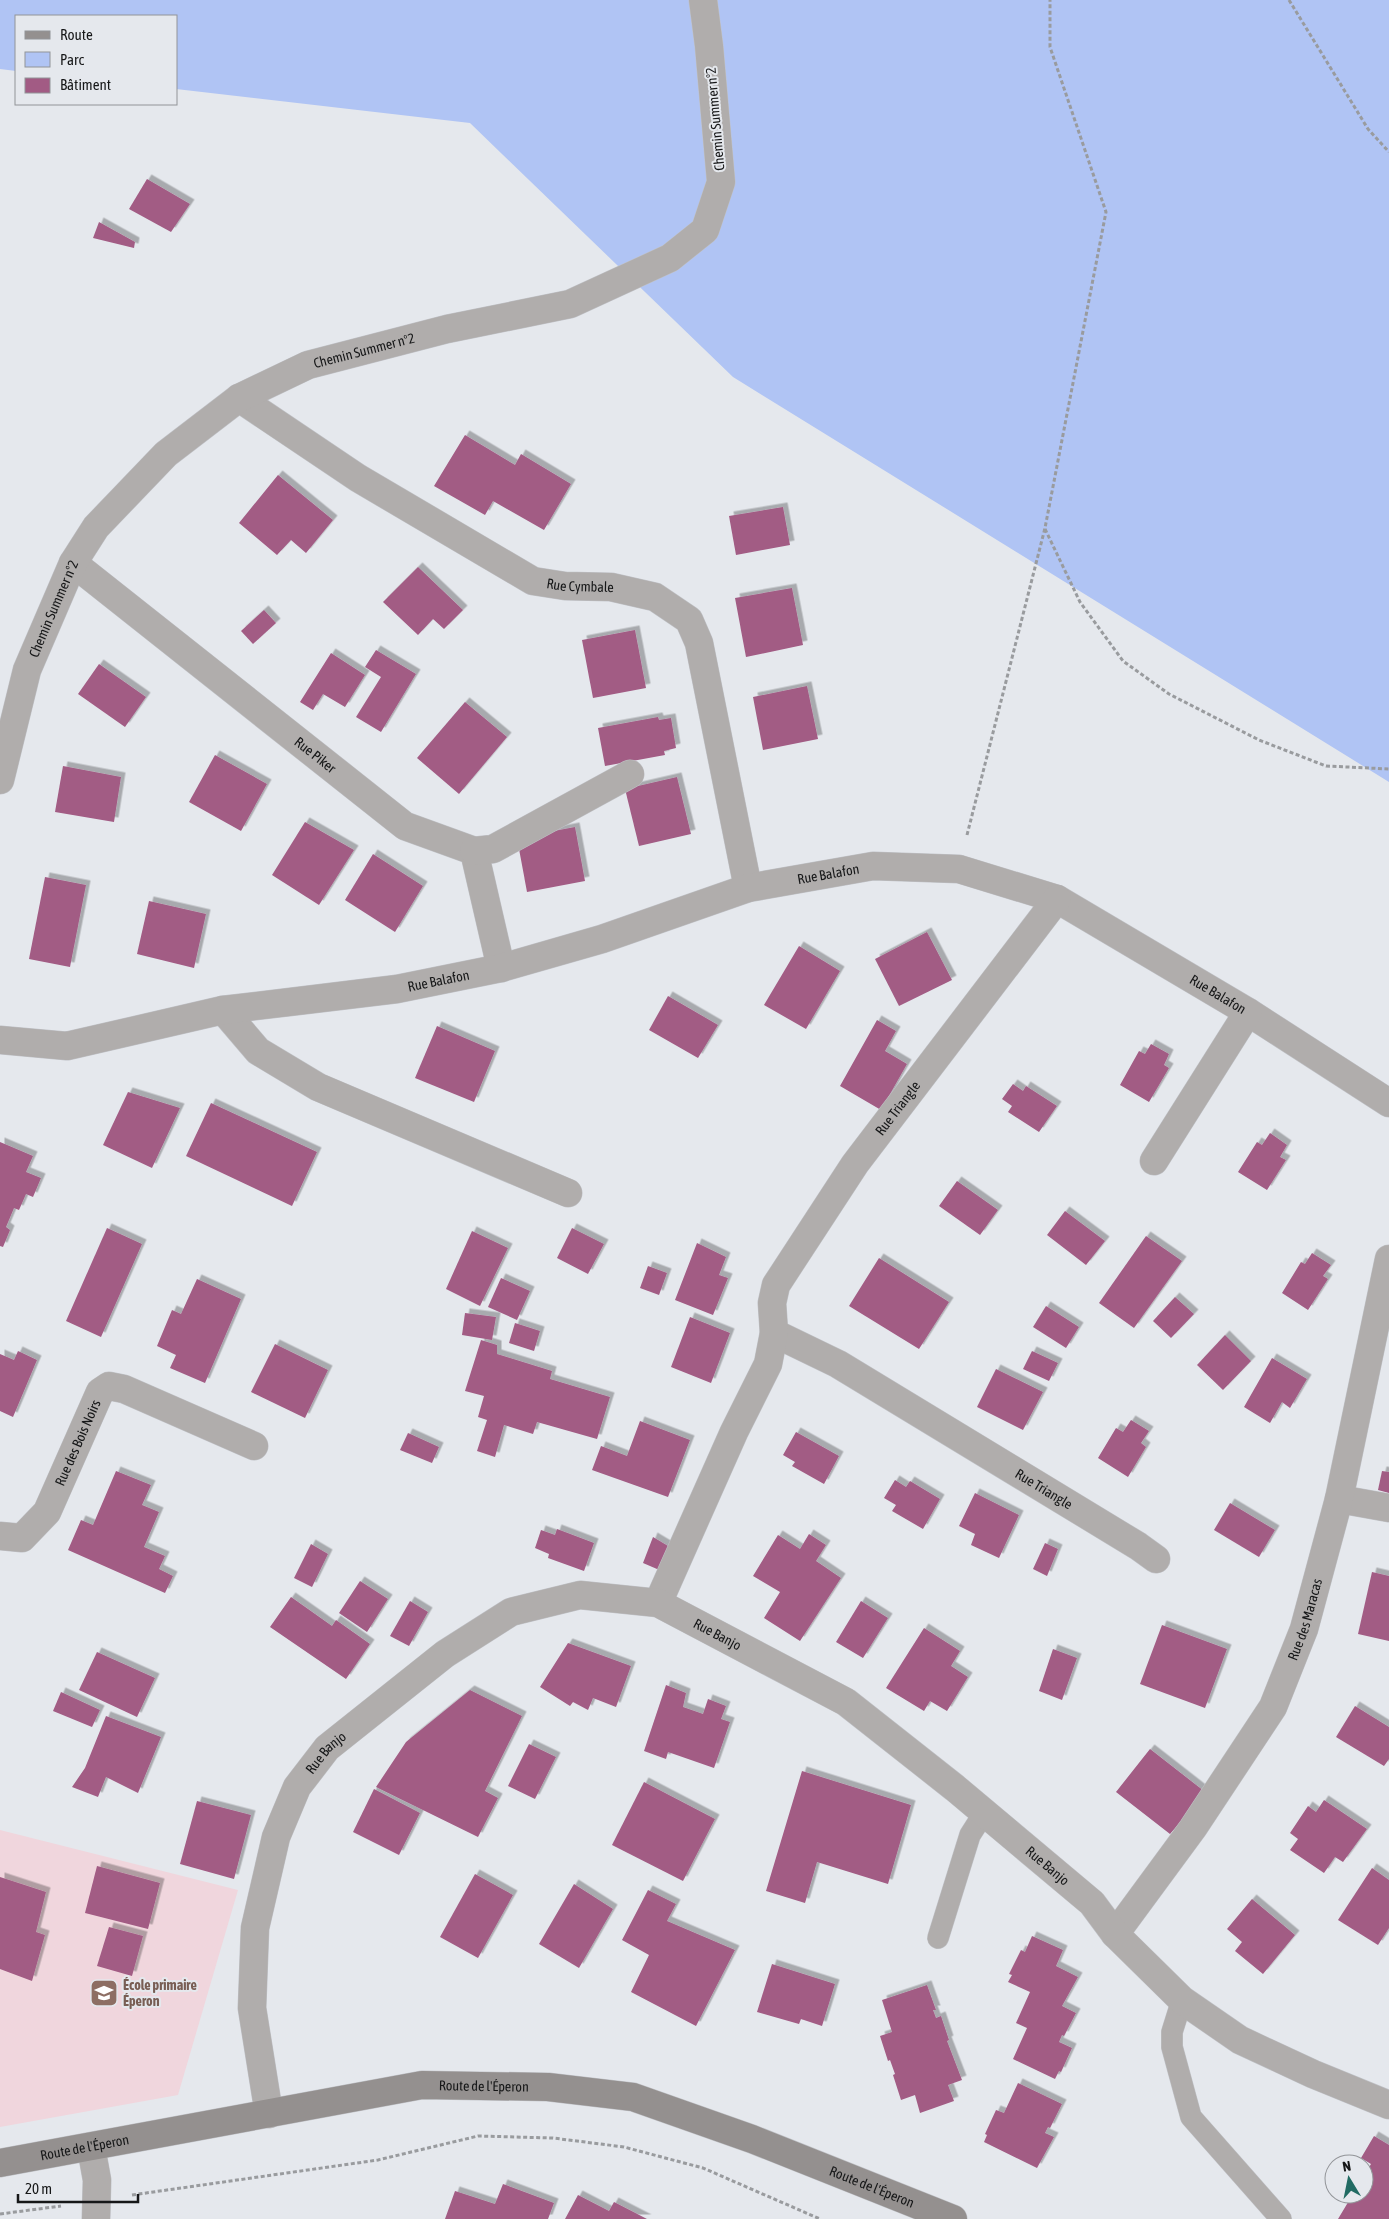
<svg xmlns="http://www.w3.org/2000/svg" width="1389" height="2219" font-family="'Asap Condensed',sans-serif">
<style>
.education{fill:#f0d6dd}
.green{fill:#b0c4f4}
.building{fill:#a25b84;filter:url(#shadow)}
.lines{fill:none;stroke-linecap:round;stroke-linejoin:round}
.lane-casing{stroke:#c0c2c7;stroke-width:22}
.street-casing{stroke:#c0c2c7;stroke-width:29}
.secondary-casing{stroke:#c0c2c7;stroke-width:29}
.path{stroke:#999b9e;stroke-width:3;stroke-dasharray:4 2.5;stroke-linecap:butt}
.lane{stroke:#b0adac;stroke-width:21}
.street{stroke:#b0adac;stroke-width:28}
.secondary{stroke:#94908f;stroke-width:28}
.labels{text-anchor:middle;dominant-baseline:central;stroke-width:4;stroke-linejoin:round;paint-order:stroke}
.street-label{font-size:14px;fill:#161718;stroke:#e5e8ed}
.education-label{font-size:14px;font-weight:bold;fill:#785e54;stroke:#e5e8ed;text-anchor:start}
</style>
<defs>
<filter id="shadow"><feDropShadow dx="4.5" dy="-4.5" stdDeviation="0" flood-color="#0004"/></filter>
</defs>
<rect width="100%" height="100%" fill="#e5e8ed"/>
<polygon class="education" points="0,1830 238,1890 178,2095 0,2127"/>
<polygon class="green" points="0,0 1389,0 1389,782 733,377 470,123 176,89 176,16 16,16 16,71 0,69"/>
<g class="building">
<polygon points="147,179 190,204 171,232 129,209"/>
<polygon points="99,222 135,242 134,248 93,238"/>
<polygon points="465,435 515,465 521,454 571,484 544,530 493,501 485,515 434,486"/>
<polygon points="278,475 333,520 306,553 291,540 277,555 239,523"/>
<polygon points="783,507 790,545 736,555 729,516"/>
<polygon points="418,567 463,610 444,629 433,619 418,635 383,602"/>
<polygon points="792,588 803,645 746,657 735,598"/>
<polygon points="264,610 276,623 253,644 241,631"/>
<polygon points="635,630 646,688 593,698 582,640"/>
<polygon points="376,650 416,674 381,732 356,717 381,677 365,667"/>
<polygon points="331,653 365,675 345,707 323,694 313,710 300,702"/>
<polygon points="99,664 146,697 125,727 78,694"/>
<polygon points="807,686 818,739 763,750 753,697"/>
<polygon points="465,702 507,737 459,794 417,758"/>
<polygon points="658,717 659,720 671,718 676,748 664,751 665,755 605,766 598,728"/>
<polygon points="215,755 267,784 241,831 189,802"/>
<polygon points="63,766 121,777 114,822 55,812"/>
<polygon points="677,777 691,834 639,846 625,789"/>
<polygon points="305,822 354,850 319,905 272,875"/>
<polygon points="575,827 585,881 527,892 517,838"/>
<polygon points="373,854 423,886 395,932 345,900"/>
<polygon points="45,877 86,885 70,967 29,959"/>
<polygon points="149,901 206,914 194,968 137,954"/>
<polygon points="927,932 952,980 899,1006 875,959"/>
<polygon points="799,946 840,971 806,1029 764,1005"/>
<polygon points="668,996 718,1025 698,1058 649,1030"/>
<polygon points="877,1020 896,1031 885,1051 907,1064 881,1110 840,1086"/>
<polygon points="437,1026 495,1051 474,1102 415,1078"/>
<polygon points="1151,1044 1169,1054 1164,1065 1169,1068 1149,1102 1120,1085 1139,1051 1145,1054"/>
<polygon points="1013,1084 1023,1091 1026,1086 1057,1106 1039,1132 1008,1112 1012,1106 1002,1099"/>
<polygon points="128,1092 180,1108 152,1168 103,1145"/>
<polygon points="211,1103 317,1152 292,1206 186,1156"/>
<polygon points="1270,1133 1287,1145 1280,1157 1286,1160 1267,1190 1238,1172 1257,1142 1262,1145"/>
<polygon points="0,1142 33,1156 26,1172 41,1178 33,1197 26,1194 19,1210 14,1208 6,1227 10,1230 3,1247 0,1246"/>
<polygon points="957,1181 998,1210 980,1235 939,1206"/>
<polygon points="1065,1211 1105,1241 1086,1265 1047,1235"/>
<polygon points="107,1228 142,1244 101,1337 66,1321"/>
<polygon points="572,1228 604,1244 588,1274 557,1258"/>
<polygon points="472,1231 508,1248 480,1306 446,1289"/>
<polygon points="1146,1236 1182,1261 1134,1328 1099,1303"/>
<polygon points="697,1243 726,1257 719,1275 728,1278 713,1315 675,1300"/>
<polygon points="1312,1253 1331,1265 1323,1276 1328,1279 1308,1310 1282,1293 1301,1262 1305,1264"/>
<polygon points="879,1258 949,1302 919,1349 849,1306"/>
<polygon points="648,1266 667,1273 659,1295 640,1288"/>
<polygon points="501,1278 530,1291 517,1320 488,1307"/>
<polygon points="197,1279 241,1299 205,1383 170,1368 176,1355 157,1346 172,1310 181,1314"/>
<polygon points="1175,1297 1194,1314 1171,1338 1153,1321"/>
<polygon points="1046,1306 1079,1327 1066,1348 1033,1327"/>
<polygon points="465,1313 496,1317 492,1340 462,1335"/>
<polygon points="690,1317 730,1333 711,1383 671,1367"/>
<polygon points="515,1323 540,1331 534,1351 509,1343"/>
<polygon points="1225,1335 1251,1361 1223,1390 1197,1365"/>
<polygon points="481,1340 497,1345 497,1354 552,1371 550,1379 610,1397 597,1439 537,1422 533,1434 504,1425 495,1457 477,1451 487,1420 478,1417 484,1396 465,1391"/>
<polygon points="275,1344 328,1370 305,1418 251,1392"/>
<polygon points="18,1351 37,1360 13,1417 0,1411 0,1354 14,1360"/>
<polygon points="1032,1351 1058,1363 1049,1381 1023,1369"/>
<polygon points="1272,1358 1307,1379 1290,1408 1282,1402 1270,1423 1244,1407"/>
<polygon points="996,1369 1043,1392 1023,1430 977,1407"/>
<polygon points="1131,1420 1149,1431 1141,1443 1146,1447 1128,1477 1098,1458 1116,1428 1123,1432"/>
<polygon points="640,1421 690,1440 668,1497 592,1470 601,1446 627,1456"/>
<polygon points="796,1432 839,1456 824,1484 792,1466 795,1462 783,1455"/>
<polygon points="408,1433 439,1447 432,1463 400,1450"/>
<polygon points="116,1471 151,1485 142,1505 159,1512 144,1547 165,1556 159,1569 173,1576 165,1593 68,1550 81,1520 93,1525"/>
<polygon points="1382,1471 1389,1472 1389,1493 1378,1490"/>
<polygon points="895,1480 906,1487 910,1481 940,1499 923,1529 892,1511 896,1505 884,1498"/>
<polygon points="975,1493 1019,1515 999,1558 971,1545 975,1534 959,1526"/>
<polygon points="1230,1503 1275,1530 1259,1557 1214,1530"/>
<polygon points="557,1529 594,1543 584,1571 548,1558 549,1554 535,1548 541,1530 555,1535"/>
<polygon points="809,1534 826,1545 816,1561 841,1578 800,1641 764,1618 780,1592 753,1576 778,1535 800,1549"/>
<polygon points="653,1537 673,1549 664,1572 643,1563"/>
<polygon points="1045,1543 1058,1549 1047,1576 1033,1569"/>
<polygon points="311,1544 328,1554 312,1587 294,1578"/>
<polygon points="1372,1572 1389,1576 1389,1641 1358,1634"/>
<polygon points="360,1581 388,1599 367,1632 339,1613"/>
<polygon points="291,1597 332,1626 336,1620 370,1644 346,1679 270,1627"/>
<polygon points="410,1601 428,1612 409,1646 390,1636"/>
<polygon points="861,1601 888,1618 863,1658 836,1642"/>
<polygon points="1162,1625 1227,1649 1205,1708 1140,1684"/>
<polygon points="924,1628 960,1651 951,1666 968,1677 947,1711 930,1701 924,1711 886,1688"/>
<polygon points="568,1643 631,1666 616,1707 593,1698 588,1710 573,1702 570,1706 540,1687"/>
<polygon points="1053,1649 1077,1658 1062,1700 1039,1691"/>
<polygon points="97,1652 155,1678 137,1717 79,1690"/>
<polygon points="666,1685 686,1693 683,1707 703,1714 708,1699 726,1706 721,1719 730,1722 714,1768 668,1752 666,1759 644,1751"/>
<polygon points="470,1690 522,1716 485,1791 498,1798 478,1837 376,1787 406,1742"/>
<polygon points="61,1692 100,1710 92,1727 53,1711"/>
<polygon points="1355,1706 1389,1727 1389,1759 1384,1766 1336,1737"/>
<polygon points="106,1716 161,1737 138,1793 106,1777 98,1797 72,1787 85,1768"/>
<polygon points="529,1744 556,1757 535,1799 508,1786"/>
<polygon points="1150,1749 1209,1795 1189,1812 1170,1834 1116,1792"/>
<polygon points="802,1771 911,1805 888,1884 817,1862 805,1903 766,1891"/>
<polygon points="644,1782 715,1819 683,1881 612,1845"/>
<polygon points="374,1789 420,1813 399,1855 353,1832"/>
<polygon points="1324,1800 1367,1829 1343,1862 1335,1857 1324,1873 1290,1850 1298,1839 1290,1833 1308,1806 1316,1812"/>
<polygon points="197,1801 251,1815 234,1879 180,1864"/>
<polygon points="97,1866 160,1883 148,1929 85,1913"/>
<polygon points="1372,1868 1389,1880 1389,1928 1378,1945 1338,1920"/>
<polygon points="475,1874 513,1895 478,1958 440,1937"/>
<polygon points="0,1877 46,1892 36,1932 45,1935 32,1981 0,1969"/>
<polygon points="574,1884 613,1909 579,1968 539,1944"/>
<polygon points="648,1890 676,1904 667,1921 735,1950 696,2026 631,1992 649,1955 622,1940"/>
<polygon points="1252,1899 1295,1935 1263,1974 1235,1951 1242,1942 1227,1929"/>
<polygon points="109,1927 143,1936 132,1976 97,1966"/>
<polygon points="1032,1936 1063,1950 1056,1966 1078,1977 1062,2006 1076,2013 1064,2036 1062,2035 1059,2042 1072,2048 1061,2072 1059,2071 1055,2079 1013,2059 1027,2028 1016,2023 1030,1992 1008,1982 1012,1975 1009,1974 1021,1950 1025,1952"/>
<polygon points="772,1964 835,1984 822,2026 801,2019 799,2024 757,2012"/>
<polygon points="927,1985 936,2010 933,2010 936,2018 941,2016 949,2040 947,2041 962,2080 948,2085 954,2101 920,2113 915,2095 901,2100 893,2075 895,2074 890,2060 888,2061 880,2036 892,2032 882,2000"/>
<polygon points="1018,2083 1062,2104 1050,2128 1048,2127 1045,2133 1054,2137 1037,2168 984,2142 987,2135 985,2134 996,2110 1004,2113"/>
<polygon points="1374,2136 1389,2145 1389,2219 1338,2219 1353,2194 1364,2194 1364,2176 1371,2164 1361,2158"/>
<polygon points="503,2184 554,2203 548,2219 445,2219 455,2191 495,2204"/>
<polygon points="578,2195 609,2211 614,2202 647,2219 565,2219"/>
</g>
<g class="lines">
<defs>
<g id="lane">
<polyline points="938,1938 970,1835 984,1813"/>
<polyline points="1182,2000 1172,2032 1172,2047 1191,2117 1281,2219"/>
</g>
<g id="street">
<path id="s1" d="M239,398l119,80 175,103 32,5 46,1 44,10 34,23 10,23 49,245"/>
<path id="s2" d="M73,563l332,263 69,25 27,117"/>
<path id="s3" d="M0,780l27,-110 46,-107 23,-36 70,-73 73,-56 69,-33 139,-36 123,-25 100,-46 35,-28 16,-48 -12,-136 -6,-46"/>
<polyline points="474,851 493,849 630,774"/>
<polyline points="223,1010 258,1051 318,1087 568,1193"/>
<path id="s4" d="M0,1040l67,6 156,-36 174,-21 104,-21 101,-29 146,-51 125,-22 86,3 98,30 191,113 141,91"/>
<polyline points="1154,1161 1248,1012"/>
<path id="s5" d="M774,1333l64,31 300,182 18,13"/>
<polyline points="1339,1499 1389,1508"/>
<path id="s6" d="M0,1536l22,2 25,-26 53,-120 9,-6 15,3 130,57"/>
<path id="s7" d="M658,1603l76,-171 34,-68 6,-31 -2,-30 4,-18 79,-121 202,-265"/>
<path id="s8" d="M1115,1934l78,-106 80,-121 31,-78 35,-130 50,-240"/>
<path id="s9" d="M269,2114l-17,-106 3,-80 21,-91 21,-50 30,-39 118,-94 66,-42 69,-17 78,8 188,99 109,86 137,115 23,31 67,66 58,40 73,34 76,31"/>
<polyline points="91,2147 97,2180 96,2219"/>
</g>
<g id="secondary">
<path id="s10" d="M0,2163l422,-78 126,2 85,10 119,42 201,80"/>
</g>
</defs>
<use href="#lane" class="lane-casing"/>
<use href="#street" class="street-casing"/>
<use href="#secondary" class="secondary-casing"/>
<g class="path">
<polyline points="1289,0 1368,129 1389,152"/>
<polyline points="1045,529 1080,602 1123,661 1169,694 1259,740 1326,766 1389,769"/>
<polyline points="967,835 1045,528 1106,212 1050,47 1050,0"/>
<polyline points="132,2195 378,2160 478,2136 553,2138 624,2147 703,2168 820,2219"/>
<polyline points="0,2214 61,2206"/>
</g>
<use href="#lane" class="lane"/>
<use href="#street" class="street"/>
<use href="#secondary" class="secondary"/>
</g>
<defs>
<symbol id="school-square" viewBox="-11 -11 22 22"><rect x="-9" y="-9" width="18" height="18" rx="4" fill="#8d6e63" stroke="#e5e8ed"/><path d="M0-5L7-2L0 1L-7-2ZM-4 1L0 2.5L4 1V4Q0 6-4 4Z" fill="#fff"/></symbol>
</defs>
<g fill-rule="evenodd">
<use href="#school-square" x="88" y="1977" width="32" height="32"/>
</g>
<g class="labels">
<g class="street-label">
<text transform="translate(715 119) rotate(-95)">Chemin Summer n°2</text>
<text stroke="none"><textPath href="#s3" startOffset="600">Chemin Summer n°2</textPath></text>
<text stroke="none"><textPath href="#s1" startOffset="394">Rue Cymbale</textPath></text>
<text stroke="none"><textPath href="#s3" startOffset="180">Chemin Summer n°2</textPath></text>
<text stroke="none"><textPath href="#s2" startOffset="309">Rue Piker</textPath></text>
<text stroke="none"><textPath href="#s4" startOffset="850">Rue Balafon</textPath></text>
<text stroke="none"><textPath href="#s4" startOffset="445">Rue Balafon</textPath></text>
<text stroke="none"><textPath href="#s4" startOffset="1271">Rue Balafon</textPath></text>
<text stroke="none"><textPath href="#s7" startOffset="558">Rue Triangle</textPath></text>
<text stroke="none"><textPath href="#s6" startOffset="134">Rue des Bois Noirs</textPath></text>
<text stroke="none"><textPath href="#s5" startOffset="312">Rue Triangle</textPath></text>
<text stroke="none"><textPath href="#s8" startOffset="370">Rue des Maracas</textPath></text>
<text stroke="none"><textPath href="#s9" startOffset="830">Rue Banjo</textPath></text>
<text stroke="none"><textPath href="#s9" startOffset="380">Rue Banjo</textPath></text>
<text stroke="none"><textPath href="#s9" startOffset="1235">Rue Banjo</textPath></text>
<text stroke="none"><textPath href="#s10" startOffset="491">Route de l'Éperon</textPath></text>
<text stroke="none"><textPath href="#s10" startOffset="86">Route de l'Éperon</textPath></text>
<text stroke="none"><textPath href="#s10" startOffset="896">Route de l'Éperon</textPath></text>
</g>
<g class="education-label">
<text x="123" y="1985">École primaire<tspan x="123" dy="16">Éperon</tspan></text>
</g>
</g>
<rect x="15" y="15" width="162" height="90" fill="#e5e8ed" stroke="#929498"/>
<rect x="25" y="31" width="25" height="8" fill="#94908f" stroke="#929498"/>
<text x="60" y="40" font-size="15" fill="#161718">Route</text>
<rect x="25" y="52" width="25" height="15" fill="#b0c4f4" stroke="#929498"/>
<text x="60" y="65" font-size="15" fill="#161718">Parc</text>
<rect x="25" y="78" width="25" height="15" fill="#a25b84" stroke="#929498"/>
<text x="60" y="90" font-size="15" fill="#161718">Bâtiment</text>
<g transform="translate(1349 2179) rotate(350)"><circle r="24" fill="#e5e8ed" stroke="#929498"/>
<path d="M0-4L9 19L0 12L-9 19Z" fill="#216b63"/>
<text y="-8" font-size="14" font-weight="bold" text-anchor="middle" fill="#161718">N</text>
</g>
<path d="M18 2194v8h120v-8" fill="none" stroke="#161718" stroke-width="2.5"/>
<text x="25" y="2194" font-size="15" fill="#161718" stroke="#e5e8ed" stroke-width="4" paint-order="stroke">20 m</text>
</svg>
